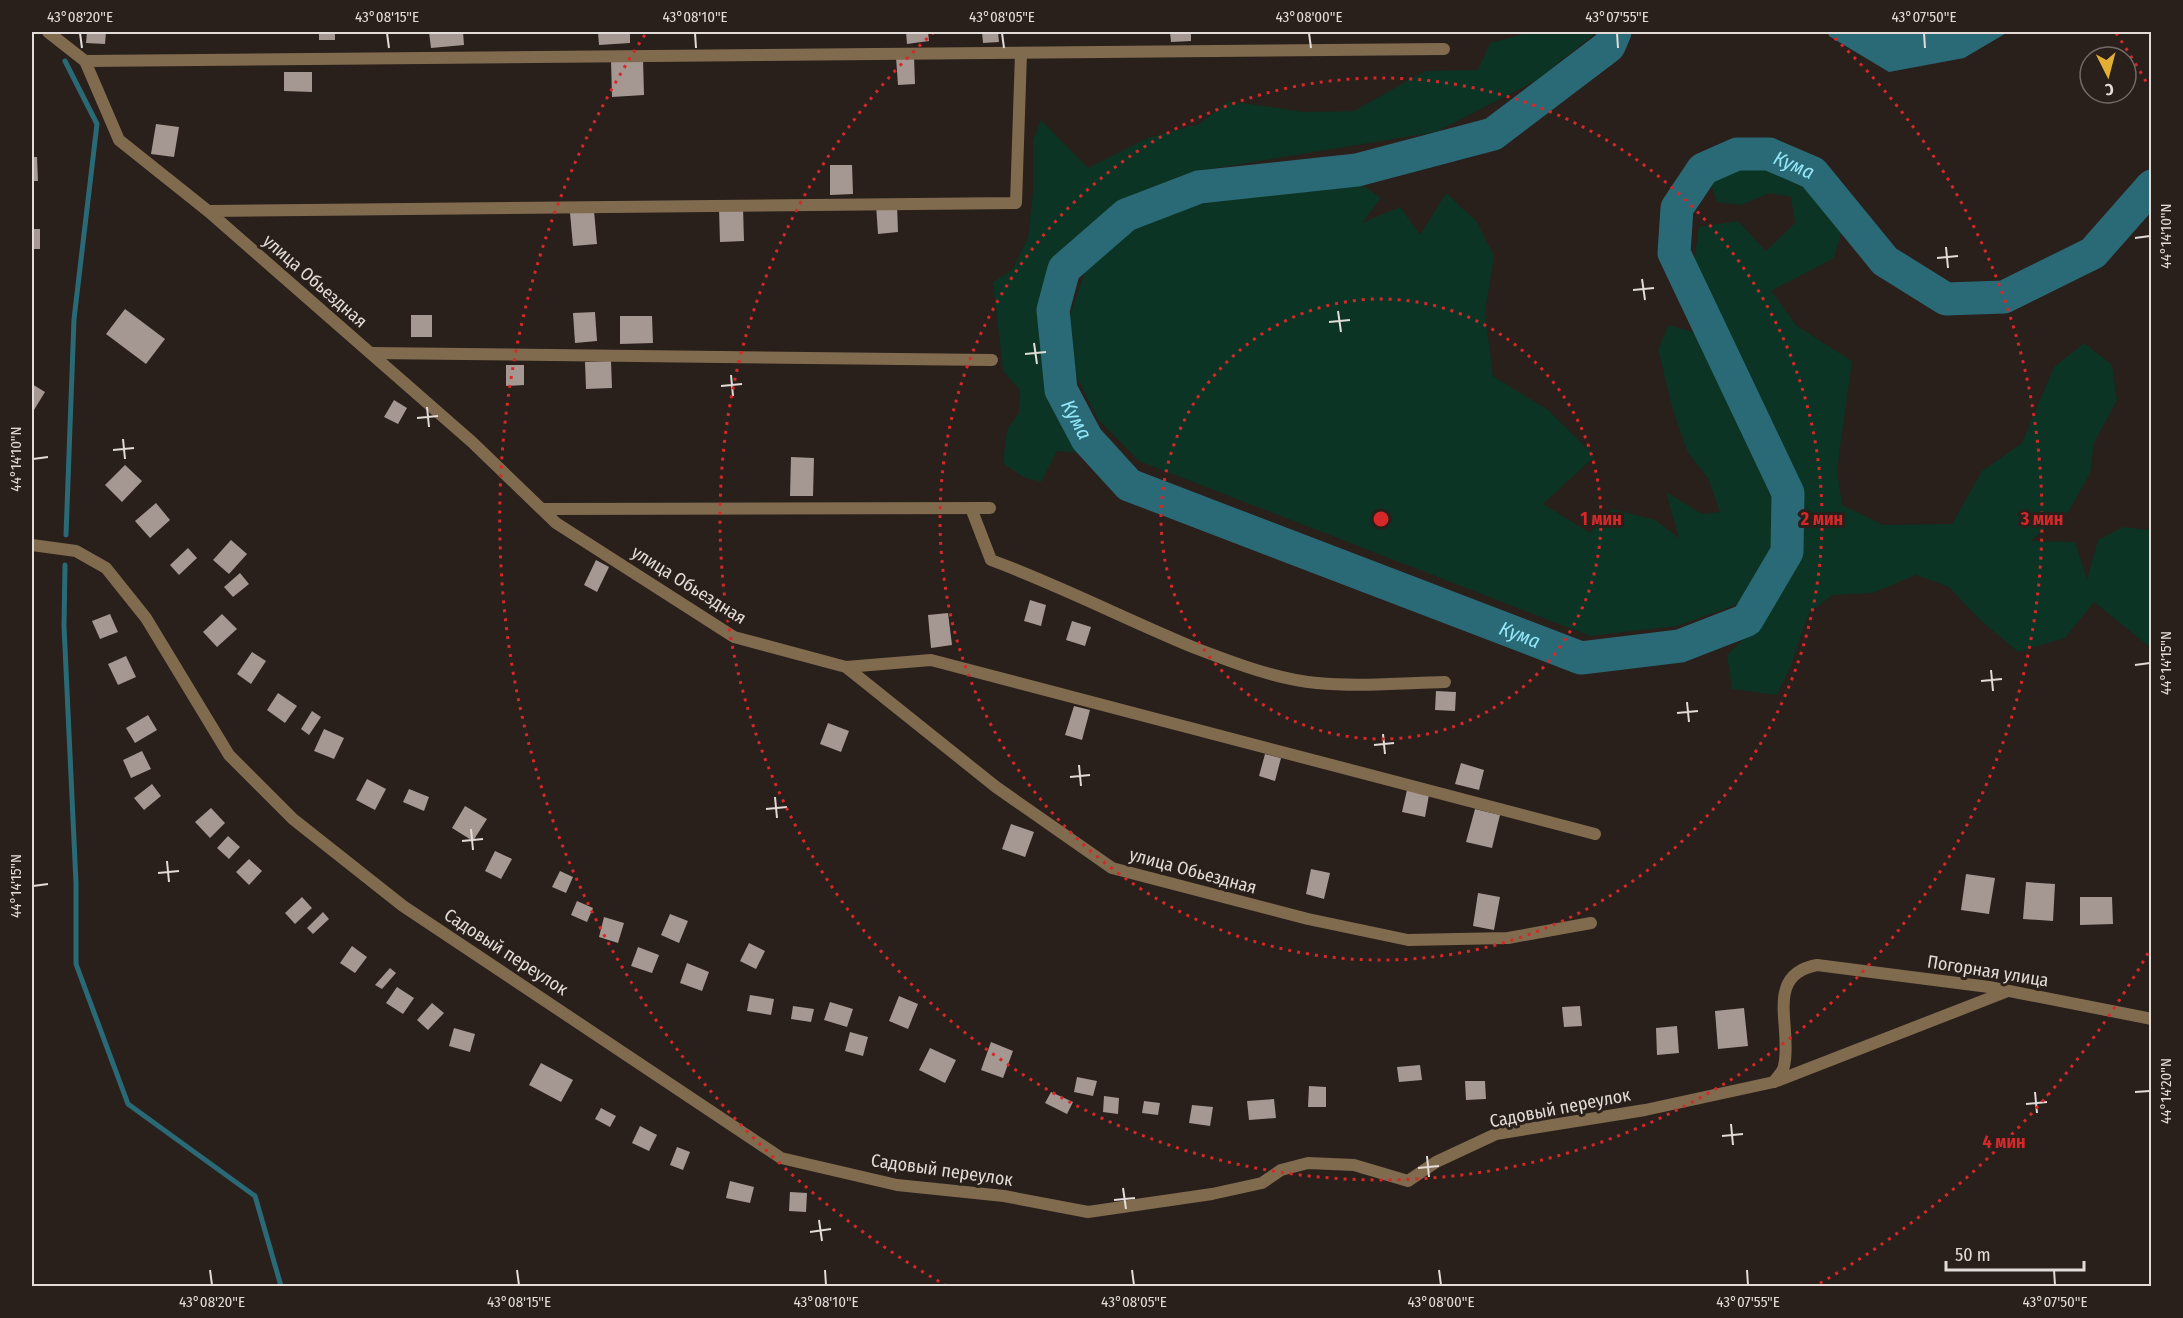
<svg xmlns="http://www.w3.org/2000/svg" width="2183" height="1318" font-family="'Fira Sans Condensed',sans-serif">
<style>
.green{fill:#0c3424}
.water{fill:#2a6a76}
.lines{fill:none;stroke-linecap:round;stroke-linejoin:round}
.stream{stroke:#2a6a76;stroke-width:5}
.river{stroke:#2a6a76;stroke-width:33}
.building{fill:#a59892}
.minor{stroke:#816b4e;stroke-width:12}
.ticks{fill:none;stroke:#e2dbd8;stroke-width:2}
.ring{fill:none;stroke:#d62828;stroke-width:3;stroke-dasharray:3 6}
.labels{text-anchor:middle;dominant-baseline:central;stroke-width:6;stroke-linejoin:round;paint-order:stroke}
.street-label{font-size:18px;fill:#e2dbd8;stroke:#291f1b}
.water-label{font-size:20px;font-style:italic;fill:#93e7f9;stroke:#291f1b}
.centre{fill:#d62828;stroke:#291f1b;stroke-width:3}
.ring-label{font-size:18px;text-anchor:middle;font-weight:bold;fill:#d62828;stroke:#291f1b;stroke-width:6;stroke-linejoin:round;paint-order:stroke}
.neatline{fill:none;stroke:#e2dbd8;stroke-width:2}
.ticks-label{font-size:15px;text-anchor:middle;fill:#e2dbd8}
</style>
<rect width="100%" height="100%" fill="#291f1b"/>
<g class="green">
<polygon points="1597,32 1537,80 1436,132 1205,170 1120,207 1056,266 1044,308 1053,398 1066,432 1080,453 1057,451 1041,482 1023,477 1003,463 1007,430 1019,413 1020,390 1003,371 993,282 1012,270 1028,238 1033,191 1033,140 1041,120 1088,168 1148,138 1199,124 1229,101 1304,112 1354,111 1425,71 1478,70 1490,43 1527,33"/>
<polygon points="1764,163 1809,182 1843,227 1834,258 1771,291 1797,326 1852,361 1837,470 1842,505 1883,525 1952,524 1982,471 2022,443 2054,367 2084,343 2112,365 2117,400 2094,443 2090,473 2069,511 2030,541 2075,542 2087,579 2098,540 2123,527 2150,530 2151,648 2094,602 2065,638 2018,652 1978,618 1949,587 1916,575 1872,593 1833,595 1809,612 1791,665 1777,695 1732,689 1727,655 1756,627 1803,557 1803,494 1694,261 1699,227 1738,221 1766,251 1795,223 1791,197 1770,193 1741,205 1717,202 1711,184 1737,167"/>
<polygon points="1354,179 1381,198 1362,223 1400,207 1420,235 1446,193 1477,222 1494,256 1485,313 1493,376 1548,410 1595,456 1543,504 1590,533 1612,509 1655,520 1679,538 1666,492 1702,514 1720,512 1708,478 1688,453 1673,411 1658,349 1669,325 1696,333 1772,491 1771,549 1738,604 1677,626 1590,636 1139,461 1098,419 1070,364 1070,315 1085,272 1127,230 1200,204"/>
</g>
<polygon class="water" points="1828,32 2008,32 1964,58 1889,72 1829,36"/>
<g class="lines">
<g class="stream">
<polyline points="65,61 97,124 74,319 66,535"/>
<polyline points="65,565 64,626 76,883 76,964 128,1104 255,1196 281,1286"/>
</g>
<path class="river" id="s1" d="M1615,32l-6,14 -116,88 -136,36 -158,17 -73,28 -62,54 -11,41 8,80 26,49 42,46 452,173 99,-12 67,-26 40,-68 1,-59 -114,-240 3,-45 26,-39 34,-15h32l44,19 72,88 61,38 58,-2 89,-44 59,-67"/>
</g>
<g class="building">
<polygon points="87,32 106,32 105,44 86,43"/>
<rect x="319" y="32" width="16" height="8"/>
<polygon points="429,32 463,32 464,45 431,48"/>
<polygon points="598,32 630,32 630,43 599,45"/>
<polygon points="906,32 928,32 929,41 907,44"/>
<polygon points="982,32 998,32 999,42 983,43"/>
<polygon points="1170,32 1191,32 1191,41 1171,42"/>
<polygon points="914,56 915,84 898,85 896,57"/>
<polygon points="643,59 644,95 612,97 611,60"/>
<polygon points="284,72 312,72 312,92 284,91"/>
<polygon points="156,124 179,127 174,157 151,154"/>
<polygon points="32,157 37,157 38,181 32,181"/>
<polygon points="830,165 852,165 853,194 830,195"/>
<polygon points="897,204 898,232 878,234 876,205"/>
<polygon points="743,207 744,241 720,242 719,208"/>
<polygon points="594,211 597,244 573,246 570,213"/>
<rect x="32" y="229" width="8" height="20"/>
<polygon points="125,309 165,339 146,364 106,334"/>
<polygon points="595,312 597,341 575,343 573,313"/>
<rect x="411" y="315" width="21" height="22"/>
<polygon points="620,316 652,316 653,343 620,344"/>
<polygon points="611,361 612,388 586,389 585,362"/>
<polygon points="506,365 524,365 524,385 506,386"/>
<polygon points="32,384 45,392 34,410 32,409"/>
<polygon points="394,400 407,408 398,424 384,417"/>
<polygon points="791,457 814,458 813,496 790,496"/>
<polygon points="125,465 142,481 122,502 105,485"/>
<polygon points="156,503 170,520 150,538 135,521"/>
<polygon points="231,540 247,554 229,574 213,560"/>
<polygon points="188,548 197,558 179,575 170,565"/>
<polygon points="596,560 609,567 597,592 584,585"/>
<polygon points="240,573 249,584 233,597 224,587"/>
<polygon points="1030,600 1046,605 1041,626 1024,621"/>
<polygon points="948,613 952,645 931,648 928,615"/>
<polygon points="110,614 118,632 100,639 92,621"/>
<polygon points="222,614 237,629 217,647 203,632"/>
<polygon points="1072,621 1091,627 1085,646 1066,640"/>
<polygon points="252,652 266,661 251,684 237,674"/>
<polygon points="126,656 136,677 118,685 108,664"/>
<polygon points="1436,691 1456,692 1455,711 1435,710"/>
<polygon points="278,693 297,706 285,723 267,710"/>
<polygon points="1074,706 1090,710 1082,740 1065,735"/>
<polygon points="312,711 321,717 309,735 301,729"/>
<polygon points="148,715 157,730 135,743 126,728"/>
<polygon points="828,723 849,731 841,752 820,744"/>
<polygon points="324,729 344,738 334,759 314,751"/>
<polygon points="142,751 151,769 131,778 123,760"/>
<polygon points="1265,754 1281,758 1275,781 1259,776"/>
<polygon points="1461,763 1484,770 1479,790 1455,784"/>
<polygon points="367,779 386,789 375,810 356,800"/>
<polygon points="152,784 161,796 144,810 134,798"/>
<polygon points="409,789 429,797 424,811 403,802"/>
<polygon points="1407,790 1429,795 1425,817 1402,812"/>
<polygon points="465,806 487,819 473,841 452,828"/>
<polygon points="211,808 225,823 210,838 195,822"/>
<polygon points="1475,809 1500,815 1492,848 1466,842"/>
<polygon points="1011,824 1034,832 1025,857 1002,849"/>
<polygon points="228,836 240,847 229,859 217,848"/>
<polygon points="495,851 512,859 501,879 485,871"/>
<polygon points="249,859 262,871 249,885 236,872"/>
<polygon points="1311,869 1330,873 1324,899 1306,894"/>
<polygon points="560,871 573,877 566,893 552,887"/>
<polygon points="1966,874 1995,878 1989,914 1961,910"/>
<polygon points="2026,882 2055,884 2053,921 2023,919"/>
<polygon points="1478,893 1500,897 1494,930 1473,926"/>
<polygon points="302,897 312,908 295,924 285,913"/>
<polygon points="2080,897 2112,897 2113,924 2080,925"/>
<polygon points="577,901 593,908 587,922 571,915"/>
<polygon points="323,912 329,919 313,934 307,928"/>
<polygon points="670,914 688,921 679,943 661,935"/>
<polygon points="604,917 624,923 618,943 599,937"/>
<polygon points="749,943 765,951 756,969 740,961"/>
<polygon points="352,946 367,957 355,973 340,963"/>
<polygon points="638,947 659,955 652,973 631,966"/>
<polygon points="687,963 709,972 702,991 680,983"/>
<polygon points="390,968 396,973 382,989 375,985"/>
<polygon points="397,987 414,998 403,1014 386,1003"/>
<polygon points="750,995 774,999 771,1015 747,1011"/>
<polygon points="899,996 918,1004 908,1029 889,1021"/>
<polygon points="830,1002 853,1009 847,1027 824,1020"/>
<polygon points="432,1003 444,1013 428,1030 417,1020"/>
<polygon points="793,1006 814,1009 811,1022 791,1019"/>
<polygon points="1580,1006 1582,1026 1564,1027 1562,1007"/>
<polygon points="1744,1008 1748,1046 1718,1049 1715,1011"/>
<polygon points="1677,1026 1679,1053 1657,1055 1656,1028"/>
<polygon points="454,1028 475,1034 470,1052 449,1046"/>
<polygon points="850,1032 868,1037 863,1056 845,1051"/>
<polygon points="991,1042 1013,1051 1003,1078 981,1070"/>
<polygon points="930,1048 956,1060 945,1083 919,1070"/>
<polygon points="541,1063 573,1080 561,1102 529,1085"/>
<polygon points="1420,1065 1422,1080 1399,1082 1397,1067"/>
<polygon points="1077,1077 1097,1081 1093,1096 1074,1092"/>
<polygon points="1465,1081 1485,1081 1486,1099 1466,1100"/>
<polygon points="1309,1086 1326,1087 1326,1107 1308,1107"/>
<polygon points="1051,1092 1073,1102 1067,1114 1045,1103"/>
<polygon points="1104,1096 1119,1098 1118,1114 1103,1112"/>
<polygon points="1274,1099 1276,1118 1249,1120 1247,1101"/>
<polygon points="1144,1101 1160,1103 1158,1115 1142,1113"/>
<polygon points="1192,1105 1213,1107 1210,1126 1189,1123"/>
<polygon points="601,1108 616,1116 610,1127 595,1119"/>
<polygon points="640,1126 657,1135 649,1151 632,1143"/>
<polygon points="677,1147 690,1152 683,1170 670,1165"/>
<polygon points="730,1181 754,1187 750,1203 726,1198"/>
<polygon points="790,1192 807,1193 806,1212 789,1211"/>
</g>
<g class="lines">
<g class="minor">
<polyline points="48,32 85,61 119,140 208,211 472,442 556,523 734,637 846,667 996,787 1112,868 1308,919 1408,940 1508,938 1591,923"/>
<polyline points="85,61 1444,49"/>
<polyline points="208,211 1016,203 1021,53"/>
<polyline points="371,353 992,360"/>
<path d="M971,508l20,52c70,26 136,60 204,88 39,15 81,31 122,35 42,4 86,0 128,-1"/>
<polyline points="542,509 990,508"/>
<polyline points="32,545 76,551 106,568 146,618 229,755 293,819 403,906 781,1158 897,1185 1004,1196 1088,1212 1212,1194 1262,1183 1281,1170 1308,1163 1354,1165 1408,1181 1436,1162 1496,1134 1645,1110 1774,1082 2008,991"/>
<polyline points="846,667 931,660 1595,834"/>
<path d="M1774,1082c3,-5 9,-10 10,-16 9,-38 -21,-91 33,-101l172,22 163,32"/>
</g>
</g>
<path class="ticks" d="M80,33l2,15M387,33l2,15M695,33l1,15M1002,33l2,15M1309,33l2,15M1617,33l1,15M1924,33l1,15M2135,238l15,-2M1946,247l2,21M1937,258l21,-2M1642,279l3,21M1633,290l21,-2M1338,311l3,21M1329,322l21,-2M1034,343l3,21M1025,354l21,-2M731,375l2,21M721,386l21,-2M427,407l2,20M417,418l21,-2M123,439l2,20M113,450l21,-2M33,459l15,-2M2135,665l15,-2M1991,670l2,21M1981,681l21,-2M1687,702l2,20M1677,713l21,-2M1383,734l2,20M1374,745l20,-2M1079,765l2,21M1070,777l20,-2M775,797l2,21M766,809l21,-2M471,829l2,21M462,841l21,-2M167,861l2,21M158,873l21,-2M33,886l15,-2M2035,1092l2,21M2135,1092l15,-1M2026,1104l21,-2M1731,1124l2,21M1722,1136l21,-2M1427,1156l2,21M1418,1168l21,-2M1123,1188l3,21M1114,1200l21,-2M819,1220l3,21M810,1232l21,-3M210,1270l2,15M517,1270l2,15M825,1270l1,15M1132,1270l2,15M1439,1270l2,15M1747,1270l1,15M2054,1270l1,15"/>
<g class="ring">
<circle cx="1381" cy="519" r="220"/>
<circle cx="1381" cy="519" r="441"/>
<path d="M1828 32A661 661 0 1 1 934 32"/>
<path d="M2148 953A881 881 0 0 1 1815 1286M947 1286A881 881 0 0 1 646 33M2116 33A881 881 0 0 1 2148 85"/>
</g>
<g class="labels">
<g class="street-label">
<text transform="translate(315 281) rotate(41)">улица Обьездная</text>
<text transform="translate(689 585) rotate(32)">улица Обьездная</text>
<text transform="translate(1193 871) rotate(15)">улица Обьездная</text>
<text transform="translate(506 952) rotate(33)">Садовый переулок</text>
<text transform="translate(1988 971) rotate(9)">Погорная улица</text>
<text transform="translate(1560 1108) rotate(-11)">Садовый переулок</text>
<text transform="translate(942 1170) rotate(8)">Садовый переулок</text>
</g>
<g class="water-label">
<text stroke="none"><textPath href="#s1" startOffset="2109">Кума</textPath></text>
<text stroke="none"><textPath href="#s1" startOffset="777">Кума</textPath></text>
<text stroke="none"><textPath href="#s1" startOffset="1280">Кума</textPath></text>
</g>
</g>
<circle cx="1381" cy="519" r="9" class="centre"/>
<g class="ring-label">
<text x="1601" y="525">1 мин</text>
<text x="1822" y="525">2 мин</text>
<text x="2042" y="525">3 мин</text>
<text x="2004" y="1148">4 мин</text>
</g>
<rect width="2183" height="1318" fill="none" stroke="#291f1b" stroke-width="66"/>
<g transform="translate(2108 75) rotate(174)"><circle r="28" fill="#291f1b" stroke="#736a67" stroke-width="1.5"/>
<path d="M0-4.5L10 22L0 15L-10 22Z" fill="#e2ae34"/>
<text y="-9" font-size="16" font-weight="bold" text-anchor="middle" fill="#e2dbd8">С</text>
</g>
<path d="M1946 1261v9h138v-9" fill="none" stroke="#e2dbd8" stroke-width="3"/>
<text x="1955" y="1261" font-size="18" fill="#e2dbd8" stroke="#291f1b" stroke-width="4.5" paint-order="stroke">50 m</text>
<rect x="33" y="33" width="2117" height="1252" class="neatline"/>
<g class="ticks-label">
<text x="80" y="22">43°08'20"E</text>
<text x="387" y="22">43°08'15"E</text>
<text x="695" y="22">43°08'10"E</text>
<text x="1002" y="22">43°08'05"E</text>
<text x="1309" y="22">43°08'00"E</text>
<text x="1617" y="22">43°07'55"E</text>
<text x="1924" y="22">43°07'50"E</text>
<text transform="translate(2166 236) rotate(-90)" y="5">44°14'10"N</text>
<text transform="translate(16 459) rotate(-90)" y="5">44°14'10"N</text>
<text transform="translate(2166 663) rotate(-90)" y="5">44°14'15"N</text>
<text transform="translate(16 886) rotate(-90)" y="5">44°14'15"N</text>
<text transform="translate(2166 1091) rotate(-90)" y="5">44°14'20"N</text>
<text x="212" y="1307">43°08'20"E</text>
<text x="519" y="1307">43°08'15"E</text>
<text x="826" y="1307">43°08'10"E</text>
<text x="1134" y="1307">43°08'05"E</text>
<text x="1441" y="1307">43°08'00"E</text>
<text x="1748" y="1307">43°07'55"E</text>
<text x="2055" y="1307">43°07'50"E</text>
</g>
</svg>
